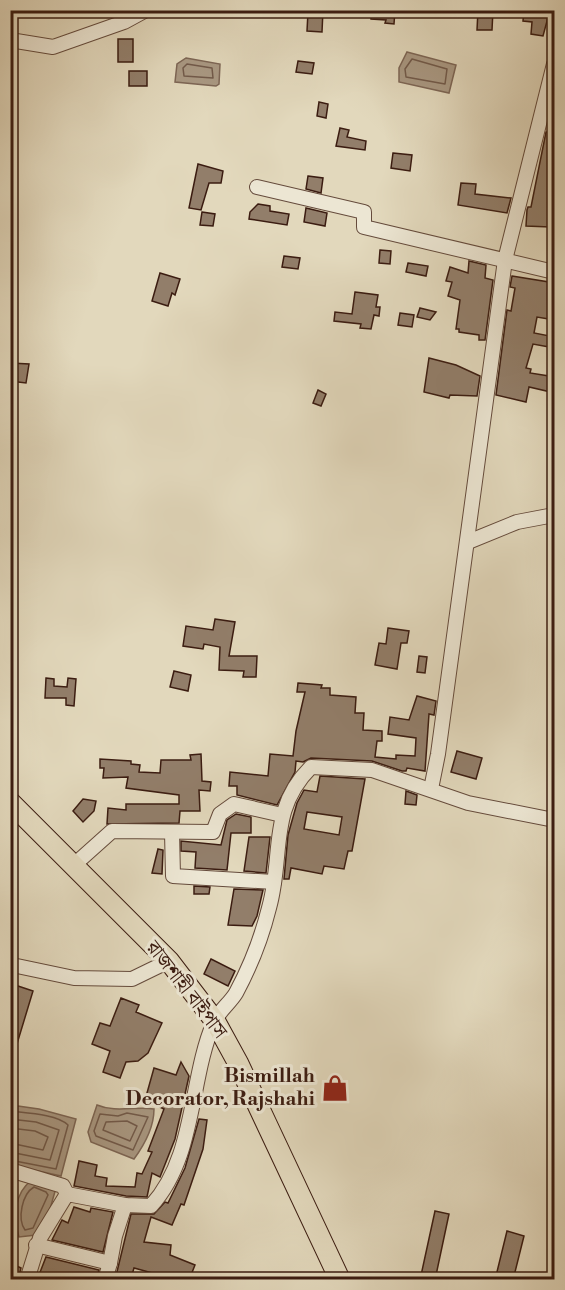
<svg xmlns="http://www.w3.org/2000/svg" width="565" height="1290" font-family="'Libre Bodoni','Noto Serif Bengali',serif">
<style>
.water{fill:#a99882;stroke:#7d6655;stroke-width:1.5}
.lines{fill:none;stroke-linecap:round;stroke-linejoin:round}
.shore{stroke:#725a4a;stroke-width:1.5}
.stream{stroke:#7d6655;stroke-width:3}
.building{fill:#927e6a;stroke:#3b1c11;stroke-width:1.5;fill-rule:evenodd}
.minor-casing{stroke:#654b3c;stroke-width:16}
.highway-casing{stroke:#3b1c11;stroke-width:22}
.minor{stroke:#ece6d3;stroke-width:14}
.highway{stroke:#e2d8bc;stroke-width:20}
.labels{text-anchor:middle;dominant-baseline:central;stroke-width:6;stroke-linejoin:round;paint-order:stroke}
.street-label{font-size:20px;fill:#3b1c11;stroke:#ece6d3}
.poi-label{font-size:20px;font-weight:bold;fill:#3b1c11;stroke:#ece6d3;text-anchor:end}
</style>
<rect width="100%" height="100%" fill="#e2d8bc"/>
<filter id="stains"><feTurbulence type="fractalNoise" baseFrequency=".00333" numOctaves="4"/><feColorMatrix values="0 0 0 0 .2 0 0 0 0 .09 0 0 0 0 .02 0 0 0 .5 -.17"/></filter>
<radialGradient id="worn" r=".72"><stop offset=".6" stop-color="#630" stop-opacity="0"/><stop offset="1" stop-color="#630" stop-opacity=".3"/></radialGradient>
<g class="water">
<polygon points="407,52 456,65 449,93 399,82 399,68"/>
<polygon points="186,58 220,64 219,84 216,86 175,82 177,64"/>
<polygon points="11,1105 39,1109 76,1119 61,1176 11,1165"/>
<path d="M97,1105c19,8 38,1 57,4 0,18 -9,35 -20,50l-43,-17 -3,-10z"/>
<path d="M32,1180l24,8 -6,21 -14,26 -17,2c-6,-20 -5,-44 13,-57z"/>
</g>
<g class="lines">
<g class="shore">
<polygon points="412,59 447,69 445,84 406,77 405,69"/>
<polygon points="187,64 212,68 213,78 184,76 183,68"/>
<path d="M10,1111c16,2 47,3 58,14l-12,44 -46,-9"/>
<polygon points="127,1113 148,1117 133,1150 96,1136 94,1131 100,1114 118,1116"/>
<polyline points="10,1119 36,1122 59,1130 50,1160 10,1152"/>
<polygon points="127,1121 137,1126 130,1141 103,1130 106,1122"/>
<polyline points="10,1128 35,1131 48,1137 43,1150 10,1143"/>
<path d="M34,1187l12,5 2,3 -15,33 -8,2c-8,-11 -3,-36 9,-43z"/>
</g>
<polyline class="stream" points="113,19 128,10"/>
</g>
<g class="building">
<polygon points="323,10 322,32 307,31 308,12"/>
<polygon points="371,10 395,10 394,24 385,23 386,20 371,19"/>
<polygon points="478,10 493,10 492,30 477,30"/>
<polygon points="524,10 550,10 543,36 531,34 532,22 523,21"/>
<rect x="118" y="39" width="15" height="23"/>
<polygon points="298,61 314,63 312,74 296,72"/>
<rect x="129" y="71" width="18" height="15"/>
<polygon points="319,102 328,104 326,118 317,116"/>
<polygon points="340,128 349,130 347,137 366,141 365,150 336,146"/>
<polygon points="546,132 555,133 555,191 551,191 550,227 526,226 527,210 528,207 531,207"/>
<polygon points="393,153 412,155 410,171 391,168"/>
<polygon points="198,164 223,171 221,183 209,183 201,210 189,208"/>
<polygon points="308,176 323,178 321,193 306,189"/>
<polygon points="461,183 476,184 475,194 511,198 507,213 458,205"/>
<polygon points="258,204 270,206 270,211 289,214 287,225 249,219 250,212"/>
<polygon points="306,208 327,213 325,226 304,222"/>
<polygon points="202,212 215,214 213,226 200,225"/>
<polygon points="380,250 391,251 390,264 379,263"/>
<polygon points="284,256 300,258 298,269 282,267"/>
<polygon points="469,261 486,265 485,278 493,280 485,340 479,340 479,335 459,332 459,329 456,329 460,300 448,296 452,282 446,281 450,267 468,273"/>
<polygon points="408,263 428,266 426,276 406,272"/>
<polygon points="160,273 180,279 175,295 172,293 168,306 152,301"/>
<polygon points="512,276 555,283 555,320 537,317 534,333 555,337 555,348 533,344 526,368 531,369 530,373 555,377 555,393 529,387 526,402 496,395 507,310 511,311 515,288 510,287"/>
<polygon points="355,292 378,295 376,307 380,307 379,316 374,315 371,329 360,328 361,324 334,321 335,312 352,314"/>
<polygon points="420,308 436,312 430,320 417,317"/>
<polygon points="400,313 414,315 412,327 398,325"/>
<polygon points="429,358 456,365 480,376 477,396 450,395 449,398 424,392"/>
<polygon points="10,363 29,364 26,383 10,381"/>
<polygon points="318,390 326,394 321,406 313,403"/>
<polygon points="215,619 235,622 229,656 257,656 256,677 243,677 244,671 219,670 220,647 204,644 203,649 183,646 186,626 213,630"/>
<polygon points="388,628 409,631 407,643 401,643 397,669 375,665 379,643 386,644"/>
<polygon points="419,656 427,657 425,673 417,672"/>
<polygon points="174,671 191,675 188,691 170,687"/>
<polygon points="46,678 54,679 54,686 67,687 68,678 76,679 74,706 66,705 66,698 45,698"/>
<polygon points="298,683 322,685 321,688 330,688 330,695 356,697 355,713 364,713 363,730 382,731 382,741 377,741 375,757 396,759 396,755 415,756 416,738 388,734 390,717 409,720 417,696 436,701 434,715 429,714 425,771 407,768 406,771 402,771 372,761 311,758 303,762 296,761 295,772 277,805 237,795 237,786 229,786 230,772 268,776 270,754 293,756 296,731 305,692 297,692"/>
<polygon points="457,751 482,758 476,779 451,772"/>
<polygon points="201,754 202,781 211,782 210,791 199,790 200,811 180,811 179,823 107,824 108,808 126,810 126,804 179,804 179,795 126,788 128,777 103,778 104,768 100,768 100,759 131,761 131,764 140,765 139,772 160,773 161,760 191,760 190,755"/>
<path d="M320,776l45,3 -13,72h-4l-4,18 -20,-3 -2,8 -31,-6 -2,11h-5l4,-44 9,-32 7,-13 13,2zM307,812l35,5 -3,18 -35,-6z"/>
<polygon points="406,791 417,795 416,805 405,804"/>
<polygon points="83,799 96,801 94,811 83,822 73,811"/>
<polygon points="236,814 251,817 251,833 231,833 227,870 195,868 196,852 181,851 181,841 221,845 227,820"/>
<polygon points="249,837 270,837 266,873 244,871"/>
<polygon points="158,849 163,850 162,874 152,873"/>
<polygon points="194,886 210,887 209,894 194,894"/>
<polygon points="234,889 263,890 257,916 252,926 228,925"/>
<polygon points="211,959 235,971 228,986 204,974"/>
<polygon points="15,985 33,991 13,1057 10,999"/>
<polygon points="121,998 139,1005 136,1012 162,1023 148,1053 138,1061 126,1062 120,1078 103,1072 110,1051 92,1044 100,1023 110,1026"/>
<polygon points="181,1062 189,1076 175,1139 160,1177 152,1173 147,1197 126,1196 74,1186 79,1161 97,1165 95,1176 107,1178 106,1186 135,1187 137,1173 142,1174 152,1152 148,1151 164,1109 145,1100 154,1068 176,1075"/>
<polygon points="199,1119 207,1120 203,1149 184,1205 181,1204 172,1225 151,1217 144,1242 171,1245 170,1255 195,1265 189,1280 178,1280 134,1268 131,1278 115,1280 131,1214 154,1214 165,1202 168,1203 185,1168"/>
<polygon points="74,1207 90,1212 91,1208 113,1212 103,1252 52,1240 62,1220 68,1223"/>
<polygon points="435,1211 449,1214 435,1280 420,1280"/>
<polygon points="507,1231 524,1236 513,1280 495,1280"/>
<polygon points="46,1257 99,1270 96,1280 37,1280"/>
<polygon points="10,1263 21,1268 18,1280 10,1280"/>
</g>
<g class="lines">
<defs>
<g id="minor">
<polyline points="10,40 53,47 124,22 146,10"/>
<polyline points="257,187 364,212 364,227 554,272"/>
<polyline points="468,542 517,522 554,515"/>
<polyline points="431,789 438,754 505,260 554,64"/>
<polyline points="172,832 173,876 274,882"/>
<polyline points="74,865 112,831 213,832 220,814 234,804 282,815"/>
<polyline points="17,966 74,978 132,979 169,961"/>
<polyline points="10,1170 63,1186 67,1194"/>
<polyline points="36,1245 110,1263 115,1236 125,1205"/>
<path d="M27,1280l13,-42 27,-44 58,11 26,1c45,-49 38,-126 63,-184 5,-11 16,-19 22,-29 14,-26 26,-57 33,-85 15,-53 -1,-98 42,-141l61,3 96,33 86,17"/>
<polyline points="105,1280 110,1263"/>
</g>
<polyline id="highway" points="10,802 169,961 215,1021 238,1063 340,1280"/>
</defs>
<use href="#minor" class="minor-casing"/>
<use href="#highway" class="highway-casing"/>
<use href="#minor" class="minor"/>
<use href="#highway" class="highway"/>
</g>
<defs>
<symbol id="shop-bare" viewBox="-9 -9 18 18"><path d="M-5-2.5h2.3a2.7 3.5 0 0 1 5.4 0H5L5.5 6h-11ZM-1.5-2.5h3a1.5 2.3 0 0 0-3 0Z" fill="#8f2418" stroke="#ece6d3" stroke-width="2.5" paint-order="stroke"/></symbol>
</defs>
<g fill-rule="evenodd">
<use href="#shop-bare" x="316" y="1069" width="38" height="38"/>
</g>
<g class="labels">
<g class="street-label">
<text transform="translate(186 990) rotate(52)">রাজশাহী বাইপাস</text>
</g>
<g class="poi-label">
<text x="315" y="1076">Bismillah<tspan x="315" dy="23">Decorator, Rajshahi</tspan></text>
</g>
</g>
<rect width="565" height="1290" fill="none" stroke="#e2d8bc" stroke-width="36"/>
<rect x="12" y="12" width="541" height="1266" fill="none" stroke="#3b1c11" stroke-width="3"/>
<rect x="18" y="18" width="529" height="1254" fill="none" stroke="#3b1c11" stroke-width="1.5"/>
<rect width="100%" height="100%" filter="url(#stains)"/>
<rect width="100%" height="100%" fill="url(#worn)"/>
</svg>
